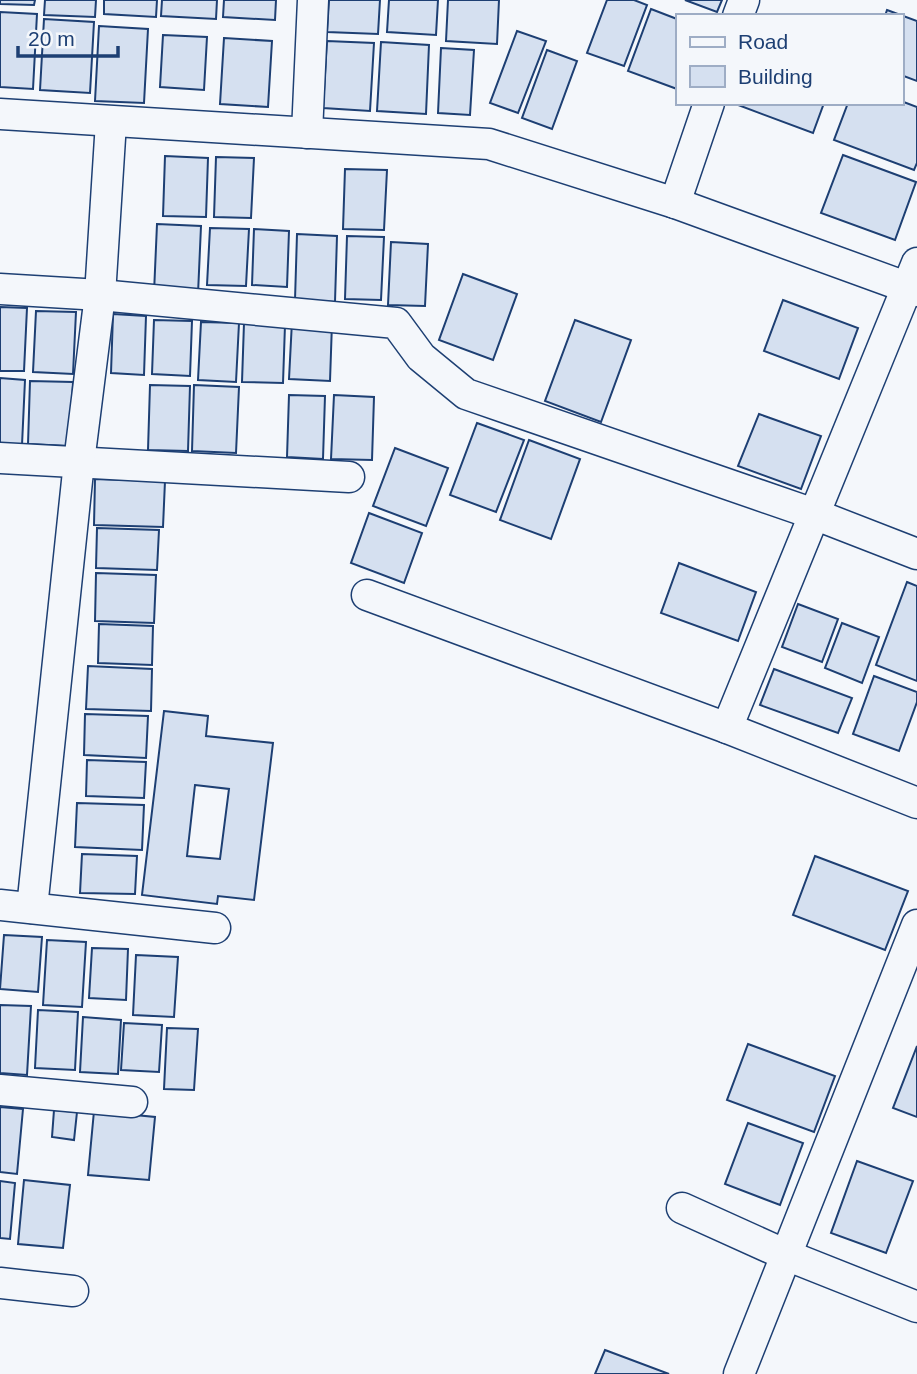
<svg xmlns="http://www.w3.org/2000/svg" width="917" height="1374" font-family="Arial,sans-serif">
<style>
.building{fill:#d5e0f0;stroke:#1d3f73;stroke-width:2;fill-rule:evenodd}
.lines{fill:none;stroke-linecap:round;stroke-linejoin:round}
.street-casing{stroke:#1d3f73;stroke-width:33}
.street{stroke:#f4f7fb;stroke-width:30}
</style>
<rect width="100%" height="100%" fill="#f4f7fb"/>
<g class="building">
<polygon points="0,0 35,0 34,5 0,4"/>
<polygon points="45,0 96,0 95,17 44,15"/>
<polygon points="104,0 157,0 156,17 104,14"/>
<polygon points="162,0 217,0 216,19 161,16"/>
<polygon points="224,0 276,0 275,20 223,17"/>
<polygon points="329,0 380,0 378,34 327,32"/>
<polygon points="389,0 438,0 436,35 387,32"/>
<polygon points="448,0 499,0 497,44 446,41"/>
<polygon points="607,0 634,0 647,5 624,66 587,53"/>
<polygon points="685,0 722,0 717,12"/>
<polygon points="651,9 677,19 677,89 628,71"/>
<polygon points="887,10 917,21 917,81 901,75 901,16 885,16"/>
<polygon points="0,12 37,14 33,89 0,87"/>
<polygon points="44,19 94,22 90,93 40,90"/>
<polygon points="99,26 148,29 144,103 95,101"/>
<polygon points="517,31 546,41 518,113 490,103"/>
<polygon points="163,35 207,37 204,90 160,87"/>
<polygon points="224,38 272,41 268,107 220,104"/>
<polygon points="327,41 374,43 370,111 323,108"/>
<polygon points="381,42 429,45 426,114 377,111"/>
<polygon points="441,48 474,50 470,115 438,113"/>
<polygon points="547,50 577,61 552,129 522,118"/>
<polygon points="901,101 917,107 917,163 914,170 834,140 848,103 901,103"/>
<polygon points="739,103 824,103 813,133 738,105"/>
<polygon points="843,155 916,182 895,240 821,213"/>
<polygon points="165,156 208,158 206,217 163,216"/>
<polygon points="216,157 254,158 251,218 214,217"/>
<polygon points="345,169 387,170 384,230 343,229"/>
<polygon points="157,224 201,226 198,294 154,293"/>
<polygon points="210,228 249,229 246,286 207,285"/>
<polygon points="254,229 289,231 287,287 252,285"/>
<polygon points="297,234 337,236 335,302 295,300"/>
<polygon points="347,236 384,237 381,300 345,299"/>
<polygon points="391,242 428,244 425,306 388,305"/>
<polygon points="463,274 517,294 493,360 439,340"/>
<polygon points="783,300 858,328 839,379 764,351"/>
<polygon points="0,307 27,308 24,371 0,371"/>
<polygon points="36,311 76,312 73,374 33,372"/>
<polygon points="113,314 146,316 144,375 111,373"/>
<polygon points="154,320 192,321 190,376 152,374"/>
<polygon points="575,320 631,340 601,422 545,401"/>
<polygon points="292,321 332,323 330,381 289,379"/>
<polygon points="201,322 239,323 236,382 198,380"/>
<polygon points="244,323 285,325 283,383 242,382"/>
<polygon points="0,378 25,380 22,445 0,445"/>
<polygon points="30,381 73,382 70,446 28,444"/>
<polygon points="150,385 190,386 188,451 148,450"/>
<polygon points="194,385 239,387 236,453 192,451"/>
<polygon points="289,395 325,396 323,459 287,457"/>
<polygon points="334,395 374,397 372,460 331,459"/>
<polygon points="759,414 821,436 801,489 738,466"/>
<polygon points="477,423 524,440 496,512 450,495"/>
<polygon points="529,440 580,459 551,539 500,520"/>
<polygon points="395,448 448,468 426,526 373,506"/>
<polygon points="95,479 165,481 163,527 94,525"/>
<polygon points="369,513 422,533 404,583 351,563"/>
<polygon points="97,528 159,530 157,570 96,568"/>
<polygon points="679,563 756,592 738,641 661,613"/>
<polygon points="96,573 156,575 154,623 95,621"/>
<polygon points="907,582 917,586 917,681 876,665"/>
<polygon points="798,604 838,619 822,662 782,647"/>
<polygon points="842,623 879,637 862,683 825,668"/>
<polygon points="99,624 153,626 152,665 98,663"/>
<polygon points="88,666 152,669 151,711 86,709"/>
<polygon points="774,669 852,698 838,733 760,705"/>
<polygon points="874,676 917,692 917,702 899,751 853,734"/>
<path d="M164,711l44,5 -2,20 67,7 -19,157 -36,-4 -1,8 -75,-9zM195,785l34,4 -9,70 -33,-3z"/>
<polygon points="85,714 148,716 146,758 84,755"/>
<polygon points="87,760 146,762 144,798 86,796"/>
<polygon points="77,803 144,805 142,850 75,847"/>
<polygon points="82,854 137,856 135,894 80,893"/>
<polygon points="815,856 908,891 885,950 793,915"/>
<polygon points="4,935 42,937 38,992 0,989"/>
<polygon points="47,940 86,942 82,1007 43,1005"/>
<polygon points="92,948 128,949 126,1000 89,998"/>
<polygon points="136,955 178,957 174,1017 133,1015"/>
<polygon points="0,1005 31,1006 27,1075 0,1073"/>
<polygon points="38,1010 78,1012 75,1070 35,1068"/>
<polygon points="83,1017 121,1020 118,1074 80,1072"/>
<polygon points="124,1023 162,1025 159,1072 121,1070"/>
<polygon points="167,1028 198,1029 194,1090 164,1089"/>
<polygon points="748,1044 835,1076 814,1132 727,1100"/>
<polygon points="917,1046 917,1117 893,1108"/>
<polygon points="0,1107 23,1109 17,1174 0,1172"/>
<polygon points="54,1110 77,1112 74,1140 52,1137"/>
<polygon points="94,1111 155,1117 149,1180 88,1175"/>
<polygon points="748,1123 803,1143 780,1205 725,1184"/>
<polygon points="857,1161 913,1181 886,1253 831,1233"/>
<polygon points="24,1180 70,1185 63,1248 18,1244"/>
<polygon points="0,1181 15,1183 10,1239 0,1238"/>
<polygon points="605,1350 669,1374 595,1374"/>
</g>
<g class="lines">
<defs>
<g id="street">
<polyline points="738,16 744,0"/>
<polyline points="0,114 489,144 675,203 917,291"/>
<polyline points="307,133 313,0"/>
<polyline points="675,203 709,103"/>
<polyline points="0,289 100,295 396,323 421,357 466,394 814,514 917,554"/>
<polyline points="0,458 349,477"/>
<polyline points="367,595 727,728 917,803"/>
<polyline points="727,728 917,263"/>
<polyline points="0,905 215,928"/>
<polyline points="32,908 79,462 100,295 111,122"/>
<polyline points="0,1090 132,1102"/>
<polyline points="682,1208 786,1255 917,1307"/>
<polyline points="0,1283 73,1291"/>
<polyline points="739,1374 917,925"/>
</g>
</defs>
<use href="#street" class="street-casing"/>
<use href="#street" class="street"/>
</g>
<rect x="676" y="14" width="228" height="91" fill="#f4f7fb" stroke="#9eadc5" stroke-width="2"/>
<rect x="690" y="37" width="35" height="10" fill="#f4f7fb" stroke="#9eadc5" stroke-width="2"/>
<text x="738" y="49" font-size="21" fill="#1d3f73">Road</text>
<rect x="690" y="66" width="35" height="21" fill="#d5e0f0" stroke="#9eadc5" stroke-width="2"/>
<text x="738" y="84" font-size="21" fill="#1d3f73">Building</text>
<path d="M18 46v10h100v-10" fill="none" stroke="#1d3f73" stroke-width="3.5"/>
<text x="28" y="46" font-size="21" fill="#1d3f73" stroke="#f4f7fb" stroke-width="5" paint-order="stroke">20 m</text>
</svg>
